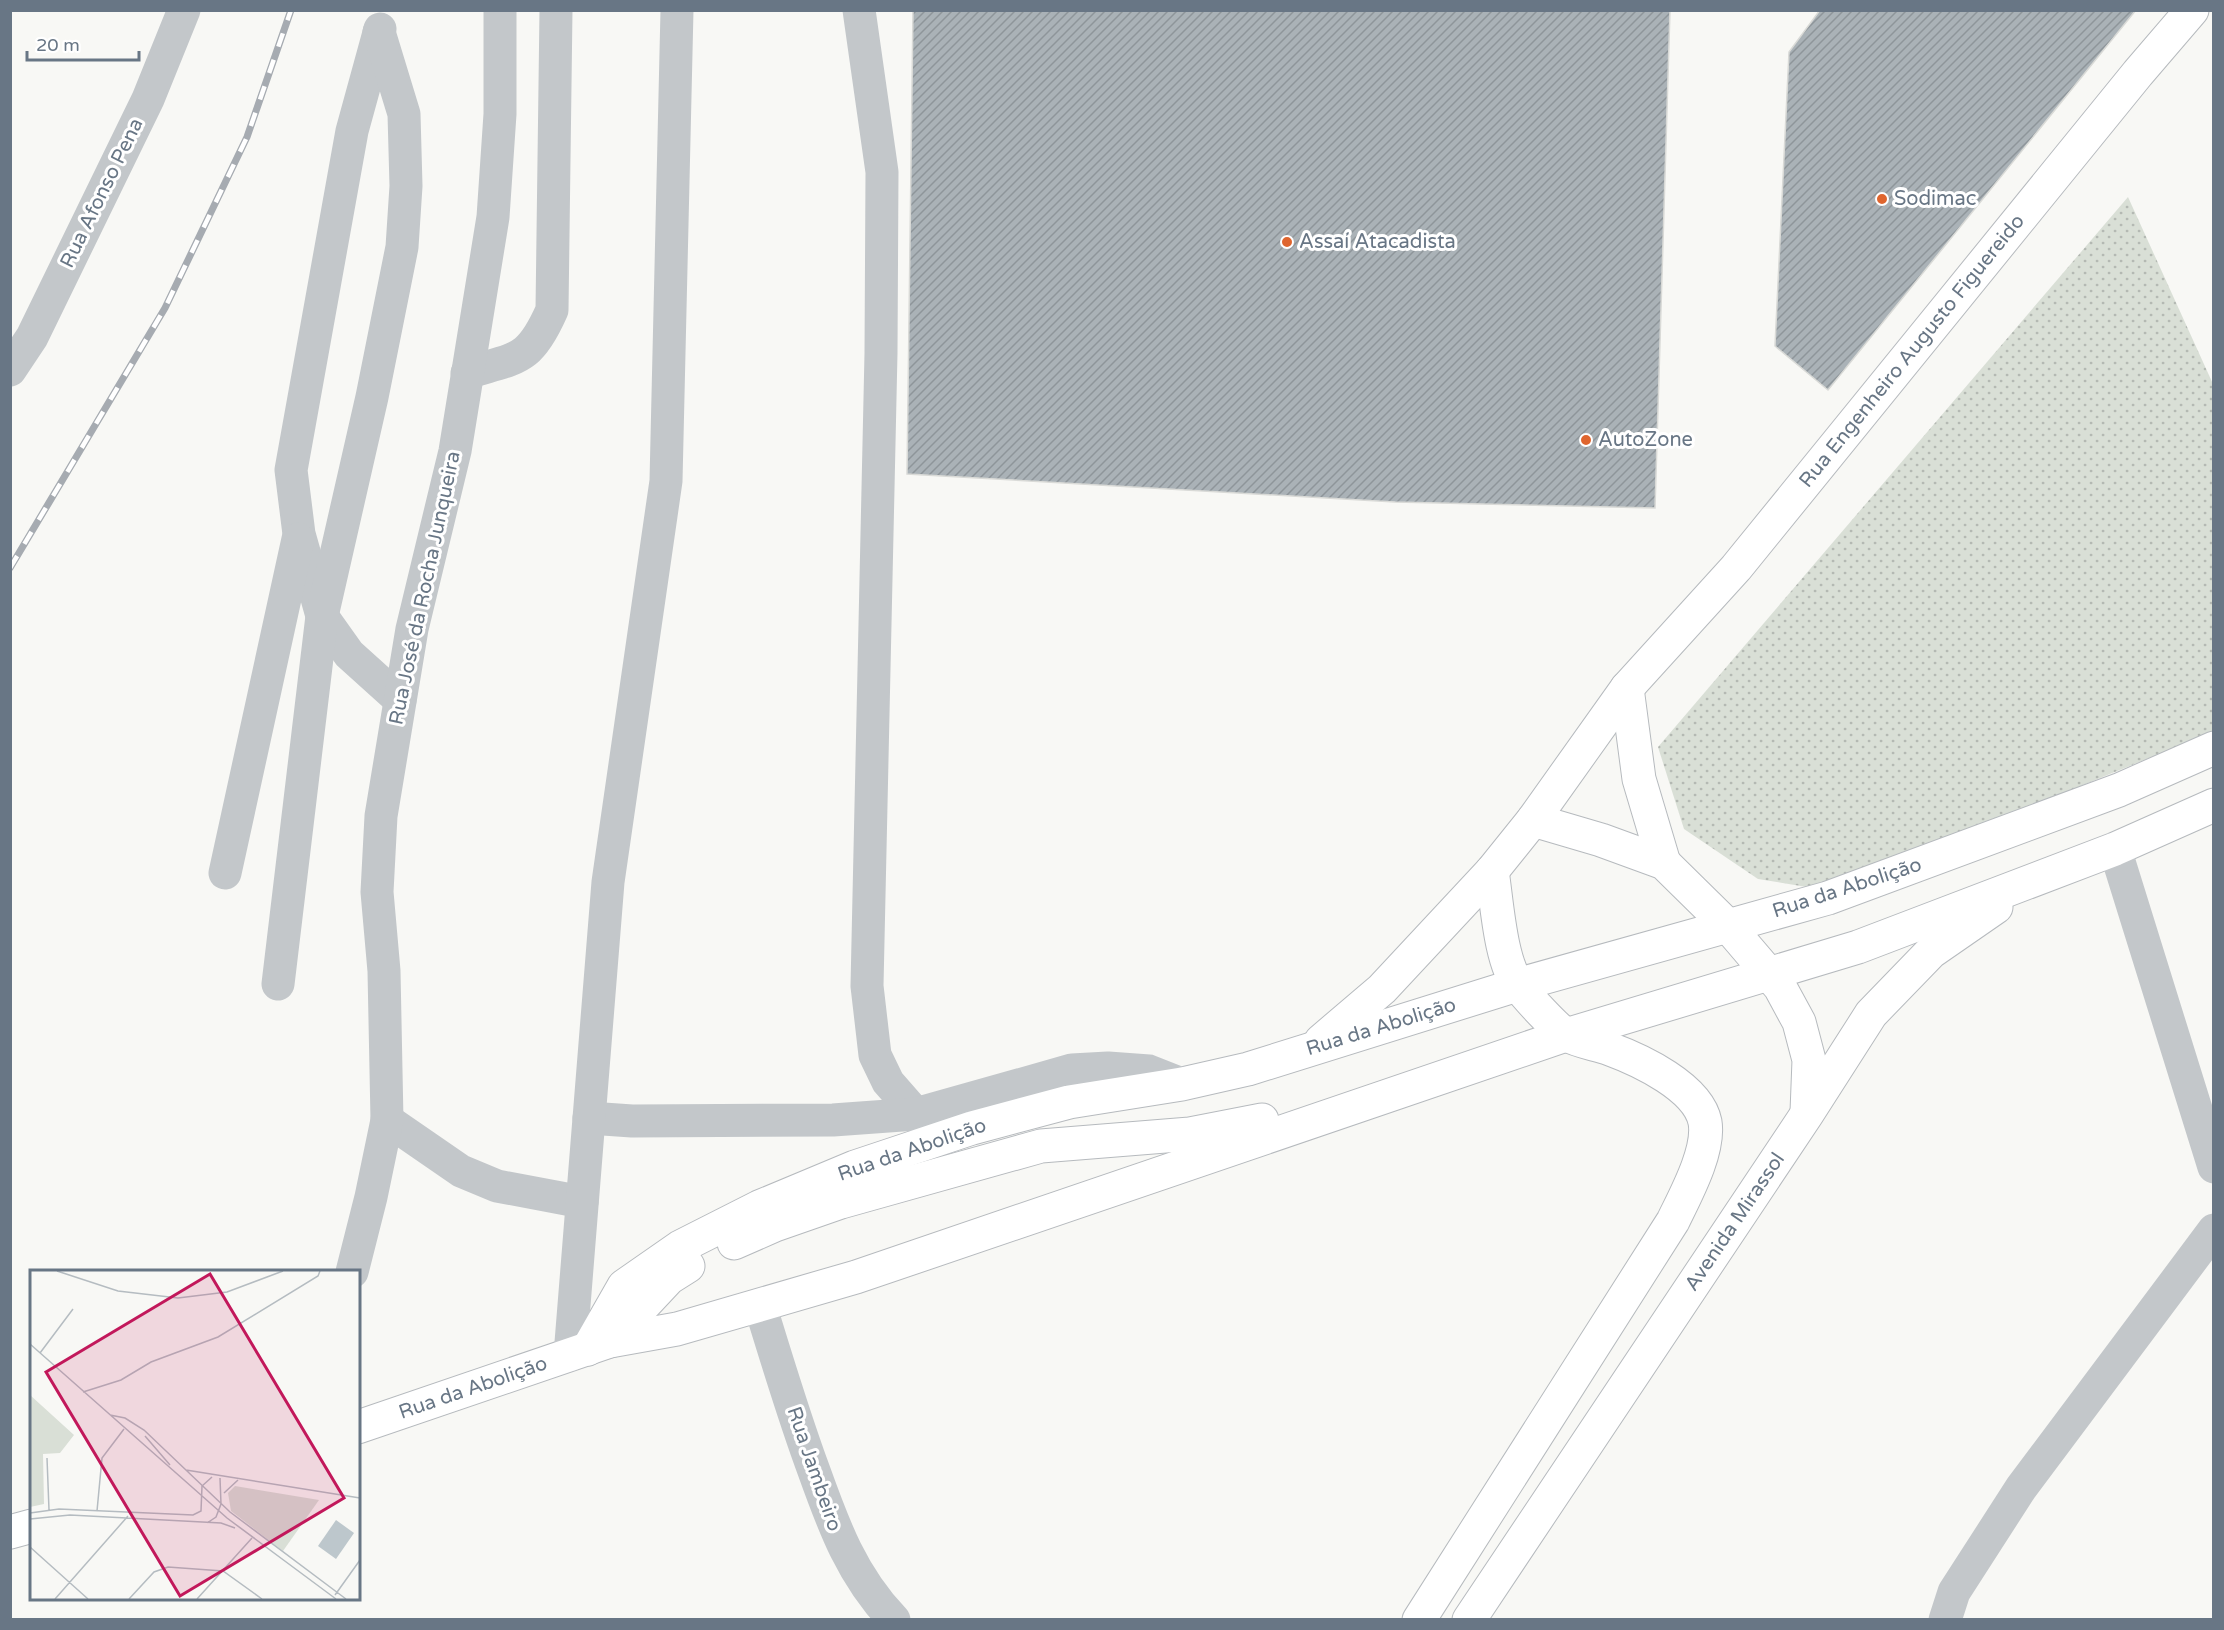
<svg xmlns="http://www.w3.org/2000/svg" width="2224" height="1630" font-family="'Varela Round',sans-serif">
<style>
.park{fill:url(#park-dots)}
.building{fill:url(#building-hatch);stroke:#d9dad7;stroke-width:1.5}
.lines{fill:none;stroke-linecap:round;stroke-linejoin:round}
.major-casing{stroke:#b6babe;stroke-width:35}
.minor{stroke:#c3c7ca;stroke-width:33}
.major{stroke:#fff;stroke-width:33}
.rail-casing{stroke:#a6abb1;stroke-width:7}
.rail{stroke:#fff;stroke-width:4.5;stroke-dasharray:14;stroke-linecap:butt}
.poi-dot{fill:#df652e;stroke:#fff;stroke-width:2}
.labels{text-anchor:middle;dominant-baseline:central;stroke-width:6;stroke-linejoin:round;paint-order:stroke}
.street-label{font-size:20px;fill:#687685;stroke:#fff}
.poi-label{font-size:20px;fill:#687685;stroke:#fff;text-anchor:start}
.inset-road{fill:none;stroke:#b5bcc1;stroke-width:1.5}
.view{fill:#c2185b;fill-opacity:0.15;stroke:#c2185b;stroke-width:3}
.inset-edge{fill:none;stroke:#687685;stroke-width:3}
</style>
<defs>
<pattern id="park-dots" width="8" height="8" patternUnits="userSpaceOnUse" patternTransform="scale(1.5)"><rect width="8" height="8" fill="#d9dfd6"/><path d="M2 2h.1M6 6h.1" fill="none" stroke="#b4b9b3" stroke-width="1.8" stroke-linecap="round"/></pattern>
<pattern id="building-hatch" width="6" height="6" patternUnits="userSpaceOnUse" patternTransform="scale(1.5)"><rect width="6" height="6" fill="#aab2b7"/><path d="M-1 1l2-2M0 6l6-6M5 7l2-2" fill="none" stroke="#8e959a"/></pattern>
</defs>
<rect width="100%" height="100%" fill="#f8f8f5"/>
<polygon class="park" points="2128,197 2213,384 2213,732 1825,890 1758,879 1684,829 1658,747"/>
<g class="building">
<polygon points="913,10 1670,10 1655,508 1395,502 907,474"/>
<polygon points="1820,10 2136,10 1828,390 1775,346 1789,52"/>
</g>
<g class="lines">
<defs>
<g id="major">
<polyline points="1627,688 1639,779 1664,863"/>
<polyline points="1533,820 1601,840 1664,863 1728,926 1780,987 1799,1022 1809,1060 1807,1112"/>
<polyline points="1321,1041 1382,989 1492,871 1533,820 1627,688 1736,568 2138,73 2192,10"/>
<polyline points="734,1243 775,1225 841,1202 1041,1146 1190,1134 1262,1120"/>
<polyline points="610,1341 669,1278 688,1266"/>
<polyline points="588,1349 624,1286 680,1247 759,1207 855,1167 972,1128 1069,1102 1182,1084 1248,1069 1517,985 1828,898 2119,790 2214,748"/>
<polyline points="358,1427 610,1341 677,1329 856,1277 1566,1035 1858,947 2115,849 2214,805"/>
<polyline points="10,1532 32,1526"/>
<path d="M1419,1620l254,-399c12,-25 37,-70 32,-99 -7,-35 -65,-62 -95,-73 -13,-5 -31,-7 -43,-14 -10,-5 -41,-39 -48,-49 -19,-24 -22,-84 -27,-115"/>
<polyline points="1469,1620 1807,1114 1871,1014 1931,952 1996,907"/>
</g>
</defs>
<use href="#major" class="major-casing"/>
<g class="minor">
<polyline points="859,10 882,172 881,353 867,986 875,1055 888,1082 916,1114"/>
<polyline points="380,29 352,131 291,470 299,534 322,616 349,654 400,700"/>
<polyline points="10,370 32,337 148,99 184,10"/>
<path d="M467,373c51,-16 62,-11 85,-63l4,-300"/>
<polyline points="2115,849 2214,1167"/>
<polyline points="225,873 298,539"/>
<polyline points="278,984 322,616 372,397 402,247 406,186 404,114 379,32"/>
<polyline points="589,1118 632,1121 833,1120 916,1114 1072,1070 1108,1068 1149,1071 1182,1084"/>
<polyline points="387,1120 461,1171 497,1186 582,1202"/>
<polyline points="352,1272 371,1197 387,1120 384,971 377,892 381,816 412,629 455,451 493,217 500,114 500,10"/>
<path d="M760,1305c17,56 34,112 54,166 20,56 38,105 80,149"/>
<polyline points="570,1355 608,882 666,481 677,10"/>
<polyline points="1945,1620 1954,1592 2021,1488 2214,1230"/>
</g>
<use href="#major" class="major"/>
<defs>
<polyline id="rail" points="10,568 165,308 247,137 291,10"/>
</defs>
<use href="#rail" class="rail-casing"/>
<use href="#rail" class="rail"/>
</g>
<g class="poi-dot">
<circle cx="1882" cy="199" r="6"/>
<circle cx="1287" cy="242" r="6"/>
<circle cx="1586" cy="440" r="6"/>
</g>
<g class="labels">
<g class="street-label">
<text transform="translate(102 193) rotate(-64)">Rua Afonso Pena</text>
<text transform="translate(1912 351) rotate(-51)">Rua Engenheiro Augusto Figuereido</text>
<text transform="translate(425 588) rotate(-78)">Rua José da Rocha Junqueira</text>
<text transform="translate(1847 888) rotate(-18)">Rua da Abolição</text>
<text transform="translate(1381 1027) rotate(-17)">Rua da Abolição</text>
<text transform="translate(912 1150) rotate(-19)">Rua da Abolição</text>
<text transform="translate(1735 1222) rotate(-56)">Avenida Mirassol</text>
<text transform="translate(473 1388) rotate(-19)">Rua da Abolição</text>
<text transform="translate(814 1469) rotate(71)">Rua Jambeiro</text>
</g>
<g class="poi-label">
<text x="1894" y="199">Sodimac</text>
<text x="1299" y="242">Assaí Atacadista</text>
<text x="1598" y="440">AutoZone</text>
</g>
</g>
<g transform="translate(30 1270)">
<rect width="330" height="330" fill="#f8f8f5"/>
<path d="M0,125l44,40 -14,18 -17,1 1,50 -14,3z" fill="#d9dfd6"/>
<path d="M205,216l84,14 -36,51 -52,-40 -3,-18z" fill="#d9dfd6"/>
<path d="M306,250l18,13 -18,26 -18,-13z" fill="#bdc7cc"/>
<path class="inset-road" d="M27,1l61,20 60,7 49,-6 56,-21M0,74l197,174 109,81M10,83l33,-44M53,122l38,-12 30,-18 67,-25 100,-61 2,-5M80,145l15,3 19,12 86,82 116,87M115,166l25,29M17,188l2,52M156,200l174,28M194,223l14,-13M67,241l5,-53 22,-29M0,243l29,-4 134,6 8,-4 1,-25 10,-9M0,249l40,-4 151,8 14,5M177,253l9,-6 5,-13 -1,-26M0,277l58,52M305,325l25,-35M25,329l73,-83M99,329l25,-27 14,-5 55,4 39,28M167,329l55,-61"/>
<path class="view" d="M180,4l134,224 -164,98 -134,-224z"/>
<rect width="330" height="330" class="inset-edge"/>
</g>
<rect width="2224" height="1630" fill="none" stroke="#687685" stroke-width="24"/>
<path d="M27 51v9h112v-9" fill="none" stroke="#687685" stroke-width="3"/>
<text x="36" y="51" font-size="18" fill="#687685" stroke="#ffffff" stroke-width="4.5" paint-order="stroke">20 m</text>
</svg>
